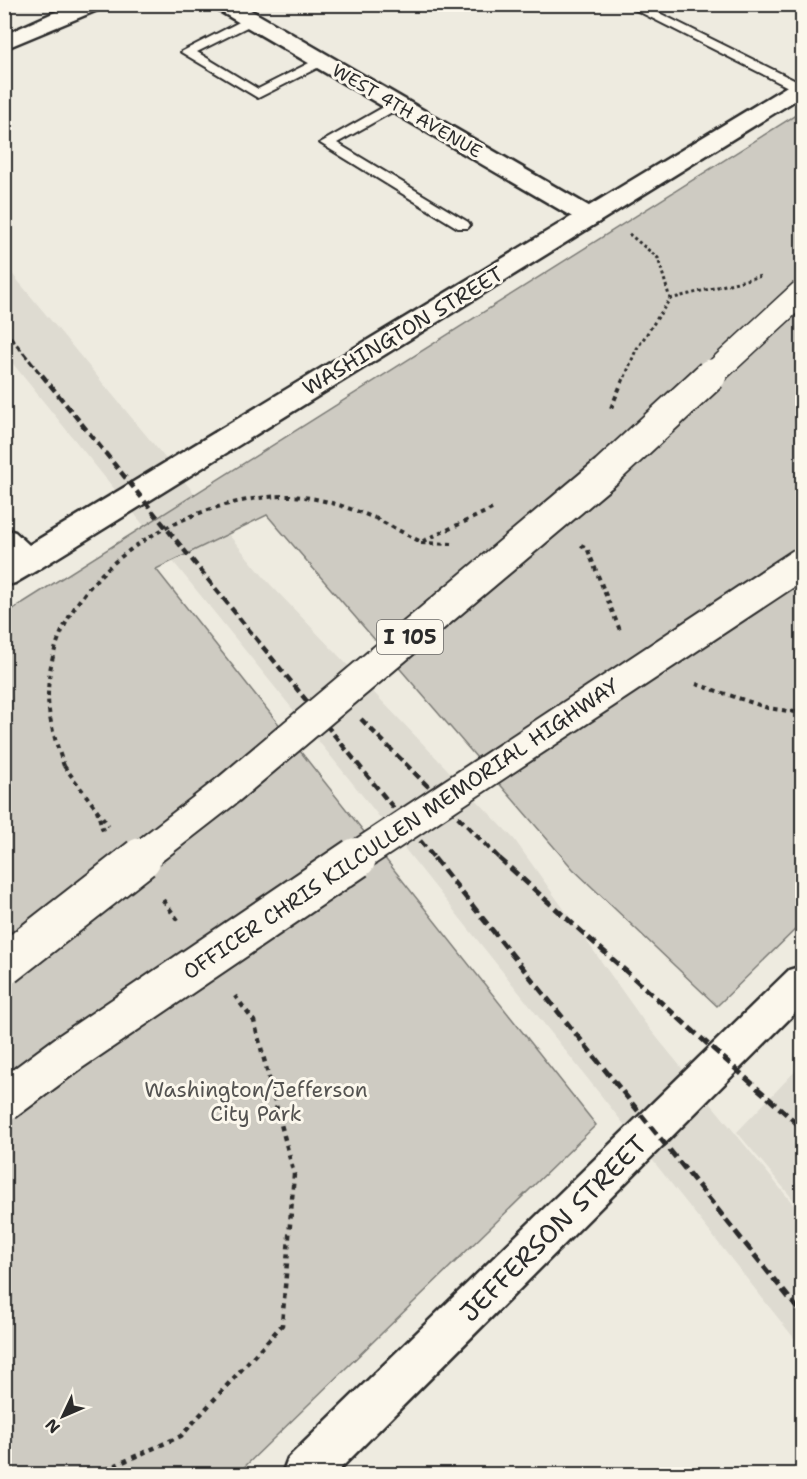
<svg xmlns="http://www.w3.org/2000/svg" width="807" height="1479" font-family="'Shantell Sans',sans-serif">
<style>
.built{fill:#dedbd1}
.green{fill:#cecbc2;stroke:#7c7b76;stroke-width:1.5}
.lines{fill:none;stroke-linecap:round;stroke-linejoin:round}
.lane-casing{stroke:#2b2b2b;stroke-width:4}
.street-casing{stroke:#2b2b2b;stroke-width:5}
.secondary-casing{stroke:#2b2b2b;stroke-width:5}
.path-far2{stroke:#2b2b2b;stroke-width:3;stroke-dasharray:3 3;stroke-linecap:butt}
.path-far1{stroke:#2b2b2b;stroke-width:4;stroke-dasharray:4.5 4.5;stroke-linecap:butt}
.path{stroke:#2b2b2b;stroke-width:4.5;stroke-dasharray:5 5;stroke-linecap:butt}
.lane{fill:#fbf7ec;fill-rule:evenodd}
.street{fill:#fbf7ec;fill-rule:evenodd}
.secondary{fill:#fbf7ec;fill-rule:evenodd}
.rail-far2{stroke:#2b2b2b;stroke-width:3;stroke-dasharray:7 3;stroke-linecap:butt}
.rail-far1{stroke:#2b2b2b;stroke-width:4.5;stroke-dasharray:8 4.5;stroke-linecap:butt}
.rail{stroke:#2b2b2b;stroke-width:5;stroke-dasharray:10 5;stroke-linecap:butt}
.highway-bridge-far2-casing{stroke:#2b2b2b;stroke-width:27;stroke-linecap:butt}
.highway-bridge-far1-casing{stroke:#2b2b2b;stroke-width:35;stroke-linecap:butt}
.highway-bridge-casing{stroke:#2b2b2b;stroke-width:44;stroke-linecap:butt}
.path-bridge{stroke:#2b2b2b;stroke-width:4;stroke-dasharray:4.5 4.5;stroke-linecap:butt}
.highway-bridge-far2{stroke:#fbf7ec;stroke-width:24}
.highway-bridge-far1{stroke:#fbf7ec;stroke-width:31}
.highway-bridge{stroke:#fbf7ec;stroke-width:40}
.labels{text-anchor:middle;dominant-baseline:central;stroke-width:6;stroke-linejoin:round;paint-order:stroke}
.far-street-label{font-size:18px;fill:#2b2b2b;stroke:#fbf7ec}
.shield{fill:#fbf7ec;stroke:#696865;stroke-width:1.5}
.shield-label{font-size:20px;font-weight:bold;fill:#2b2b2b}
.street-label{font-size:21px;fill:#2b2b2b;stroke:#fbf7ec}
.park-label{font-size:21px;fill:#545351;stroke:#fbf7ec}
.near-street-label{font-size:26px;fill:#2b2b2b;stroke:#fbf7ec}
</style>
<rect width="100%" height="100%" fill="#eeebe0"/>
<filter id="ink" filterUnits="userSpaceOnUse"><feTurbulence type="fractalNoise" baseFrequency=".0167" numOctaves="2"/><feDisplacementMap in="SourceGraphic" scale="12" xChannelSelector="R" yChannelSelector="G"/><feConvolveMatrix kernelMatrix="1 2 1 2 8 2 1 2 1" color-interpolation-filters="sRGB"/></filter>
<g filter="url(#ink)">
<g class="built">
<polygon points="4,264 268,582 514,839 645,1023 802,1215 802,1348 354,785 5,354"/>
<polygon points="802,1064 802,1210 737,1132"/>
</g>
<polygon class="green" points="802,111 802,923 717,1006 573,869 267,515 156,569 596,1125 237,1474 5,1474 5,614"/>
<g class="lines">
<defs>
<g id="lane">
<polygon points="624,4 641,4 802,84 802,92 796,91"/>
<polygon points="251,16 255,17 257,20 255,23 197,52 258,89 317,59 327,59 329,62 258,98 181,52"/>
<polygon points="396,100 403,104 401,107 337,143 468,222 470,225 468,228 458,228 320,143"/>
</g>
<g id="street">
<polygon points="73,4 102,4 100,9 4,49 4,35"/>
<polygon points="214,4 240,4 599,212 602,217 599,222 590,224 581,222 216,9"/>
</g>
<g id="secondary">
<polygon points="802,80 802,96 39,569 15,583 4,586 4,560 6,559 4,557 4,529 15,532 29,545 794,82"/>
<polygon points="802,966 802,1006 335,1474 282,1474 288,1458 789,970"/>
</g>
</defs>
<use href="#lane" class="lane-casing"/>
<use href="#street" class="street-casing"/>
<use href="#secondary" class="secondary-casing"/>
<g class="path-far2">
<polyline points="670,299 761,276"/>
<polyline points="625,377 636,350 670,299 658,258 629,234"/>
</g>
<g class="path-far1">
<polyline points="611,408 625,375"/>
<polyline points="375,518 421,542 492,509"/>
<polyline points="421,543 452,544"/>
<polyline points="581,545 587,548 621,633"/>
<polyline points="4,624 9,611"/>
<polyline points="696,684 768,708 802,713"/>
<polyline points="64,766 97,810 103,831"/>
<polyline points="97,810 109,826"/>
</g>
<g class="path">
<polyline points="163,900 180,923"/>
<polyline points="96,1474 181,1436 282,1325 294,1174 254,1021 235,996"/>
</g>
<use href="#lane" class="lane"/>
<use href="#street" class="street"/>
<use href="#secondary" class="secondary"/>
<polyline class="rail-far2" points="4,329 43,377"/>
<g class="rail-far1">
<polyline points="42,375 435,859"/>
<polyline points="361,719 500,859"/>
</g>
<g class="rail">
<polyline points="434,858 802,1314"/>
<polyline points="499,858 802,1128"/>
</g>
<defs>
<polyline id="highway-bridge-far2" points="710,377 802,292"/>
<g id="highway-bridge-far1">
<polyline points="139,859 229,789 606,472 711,375"/>
<polyline points="354,859 802,563"/>
</g>
<g id="highway-bridge">
<polyline points="4,965 141,858"/>
<polyline points="4,1101 70,1052 356,858"/>
</g>
</defs>
<use href="#highway-bridge-far2" class="highway-bridge-far2-casing"/>
<use href="#highway-bridge-far1" class="highway-bridge-far1-casing"/>
<use href="#highway-bridge" class="highway-bridge-casing"/>
<path class="path-bridge" d="M64,766c-8,-23 -16,-46 -16,-71 1,-117 128,-195 235,-199 32,-1 63,11 92,22"/>
<use href="#highway-bridge-far2" class="highway-bridge-far2"/>
<use href="#highway-bridge-far1" class="highway-bridge-far1"/>
<use href="#highway-bridge" class="highway-bridge"/>
</g>
</g>
<g class="labels">
<g class="far-street-label">
<text transform="translate(407 111) rotate(30)">WEST 4TH AVENUE</text>
</g>
<rect class="shield" x="377" y="620" width="66" height="34" rx="4.5"/>
<g class="shield-label">
<text x="410" y="637">I 105</text>
</g>
<g class="street-label">
<text transform="translate(403 331) rotate(-31)">WASHINGTON STREET</text>
<text transform="translate(401 829) rotate(-34)">OFFICER CHRIS KILCULLEN MEMORIAL HIGHWAY</text>
</g>
<g class="park-label">
<text x="256" y="1090">Washington/Jefferson<tspan x="256" dy="24">City Park</tspan></text>
</g>
<g class="near-street-label">
<text transform="translate(553 1228) rotate(-45)">JEFFERSON STREET</text>
</g>
</g>
<rect width="807" height="1479" fill="none" stroke="#fbf7ec" stroke-width="24"/>
<rect x="12" y="12" width="783" height="1455" fill="none" stroke="#2b2b2b" stroke-width="2" filter="url(#ink)"/>
<g transform="translate(63 1416) rotate(226)" stroke="#fbf7ec" stroke-width="4.5" paint-order="stroke">
<path d="M0-4.5L10 22L0 15L-10 22Z" fill="#2b2b2b"/>
<text y="-9" font-size="16" font-weight="bold" text-anchor="middle" fill="#2b2b2b">N</text>
</g>
</svg>
